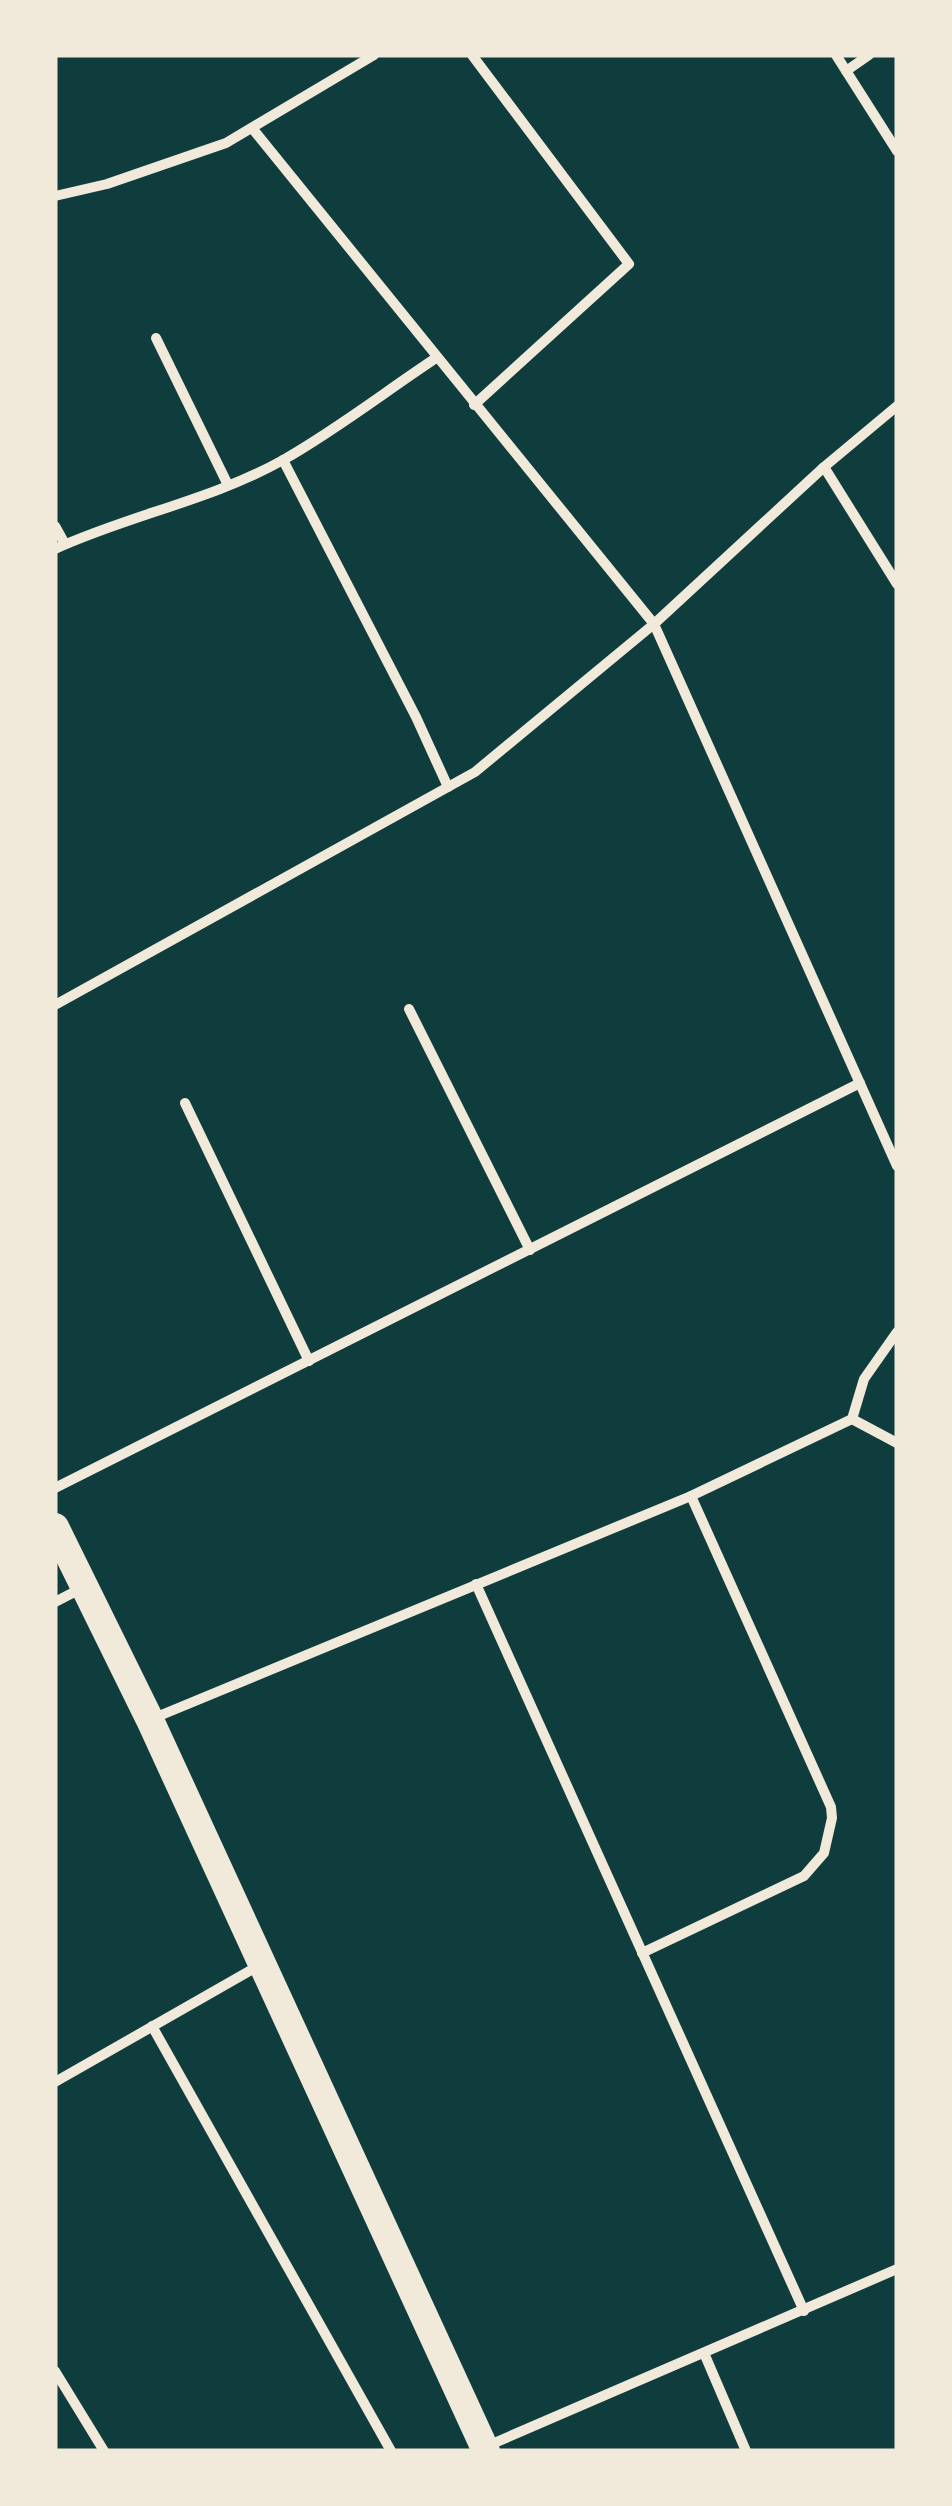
<svg xmlns="http://www.w3.org/2000/svg" width="952" height="2506" font-family="'Nunito Sans',sans-serif">
<style>
.lines{fill:none;stroke-linecap:round;stroke-linejoin:round}
.minor{stroke:#f1e9da;stroke-width:10}
.trunk{stroke:#f1e9da;stroke-width:28}
</style>
<rect width="100%" height="100%" fill="#0f3d3e"/>
<g class="lines">
<g class="minor">
<polyline points="472,55 629,264 474,405"/>
<polyline points="836,55 897,151"/>
<polyline points="846,71 869,55"/>
<polyline points="252,128 654,624 897,1166"/>
<polyline points="55,196 107,184 226,143 374,55"/>
<polyline points="156,338 228,485"/>
<polyline points="283,460 416,717 448,787"/>
<polyline points="824,467 897,584"/>
<polyline points="55,526 65,544"/>
<path d="M55,549c74,-34 157,-49 228,-89 53,-30 103,-69 153,-102"/>
<polyline points="55,1005 475,772 654,624 824,467 897,406"/>
<polyline points="409,1009 530,1250"/>
<polyline points="185,1103 309,1361"/>
<polyline points="852,1419 897,1443"/>
<polyline points="55,1488 860,1083"/>
<polyline points="476,1584 804,2311"/>
<polyline points="55,1602 84,1587"/>
<polyline points="154,1718 691,1496 852,1419 864,1379 897,1332"/>
<polyline points="642,1953 804,1876 824,1853 832,1818 831,1807 691,1496"/>
<polyline points="152,2026 391,2451"/>
<polyline points="55,2082 260,1965"/>
<polyline points="704,2353 746,2451"/>
<polyline points="55,2371 104,2451"/>
<polyline points="485,2447 897,2269"/>
</g>
<polyline class="trunk" points="55,1527 150,1720 486,2451"/>
</g>
<rect width="952" height="2506" fill="none" stroke="#f1e9da" stroke-width="115"/>
</svg>
